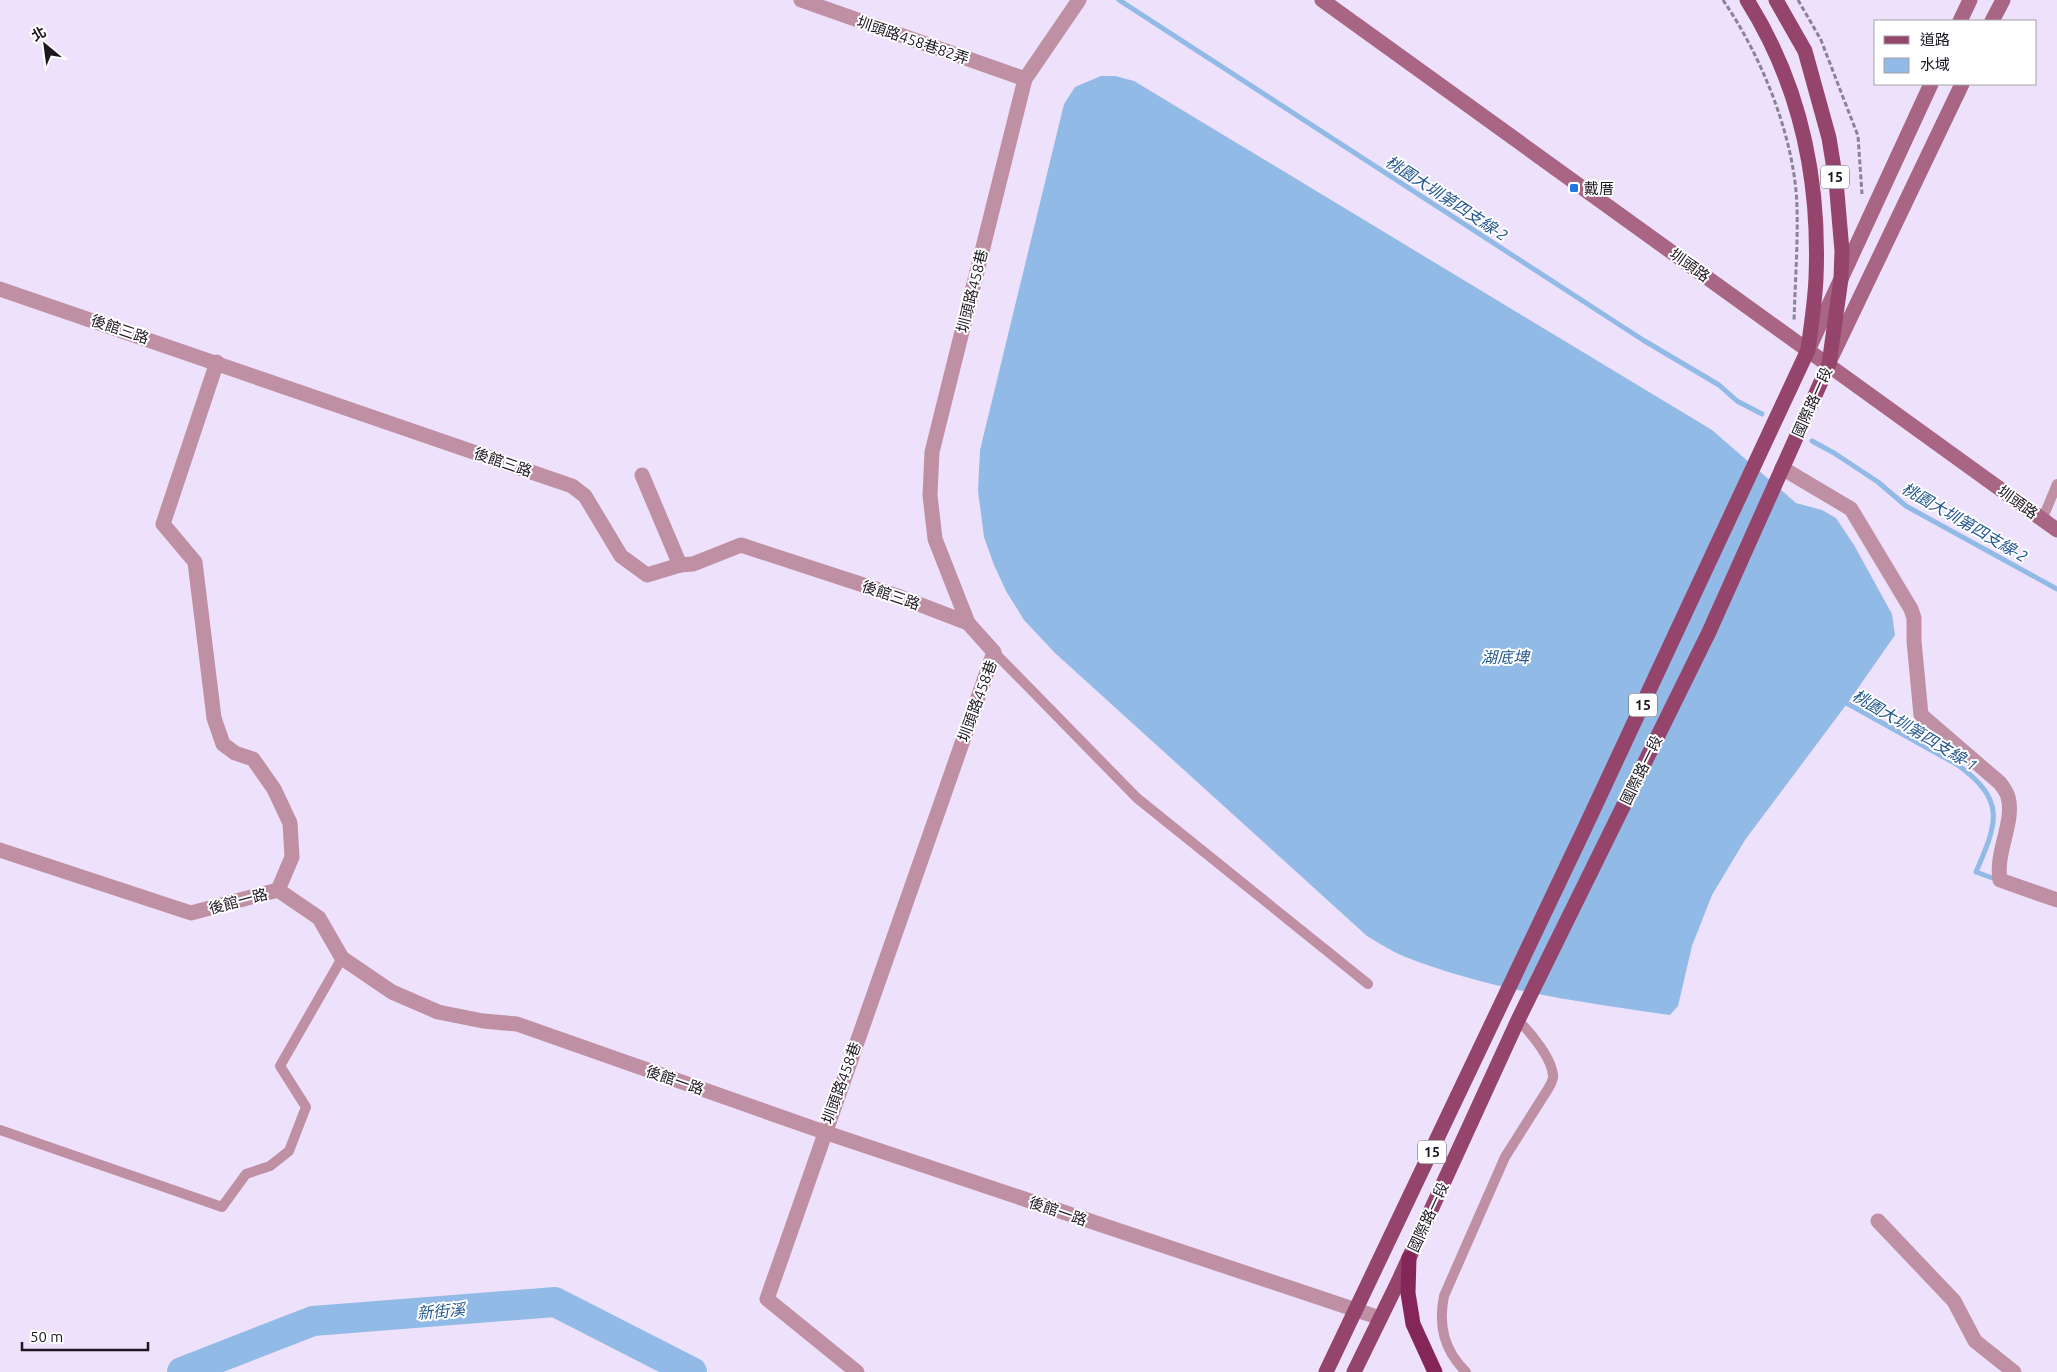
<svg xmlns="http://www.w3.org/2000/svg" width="2057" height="1372" font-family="Ubuntu,'Noto Sans TC',sans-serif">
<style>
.water{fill:#92bae6}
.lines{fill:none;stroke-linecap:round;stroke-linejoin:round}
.stream{stroke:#92bae6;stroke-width:5}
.river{stroke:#92bae6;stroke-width:30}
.path{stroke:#8c8295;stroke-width:3;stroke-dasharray:5 2.5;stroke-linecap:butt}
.lane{stroke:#bf90a4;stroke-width:10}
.street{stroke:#bf90a4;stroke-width:15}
.secondary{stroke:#a86584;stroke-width:15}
.primary{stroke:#95456c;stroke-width:15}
.highway{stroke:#842758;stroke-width:15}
.poi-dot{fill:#2476e1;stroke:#fff;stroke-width:2}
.labels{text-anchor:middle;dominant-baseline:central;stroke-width:4;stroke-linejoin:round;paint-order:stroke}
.shield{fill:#fff;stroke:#605c64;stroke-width:1}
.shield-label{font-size:14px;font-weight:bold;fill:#1c1621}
.street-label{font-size:15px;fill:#1c1621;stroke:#fff}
.poi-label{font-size:15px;fill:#1c1621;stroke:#fff;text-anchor:start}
.water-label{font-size:16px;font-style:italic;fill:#235890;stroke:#fff}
</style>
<rect width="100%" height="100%" fill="#eee1fb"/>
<path class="water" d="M1101,76h14l19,5 578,349 84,73 26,7 14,8 18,27 38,69 3,21 -46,66 -104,139 -33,55 -20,51 -14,60 -8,9c-90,-13 -182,-25 -267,-59 -12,-5 -24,-13 -36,-20l-312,-283 -31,-33 -18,-29 -12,-26 -10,-28 -6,-46 2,-41 84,-346 11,-17z"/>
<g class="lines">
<g class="stream">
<polyline points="1119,0 1643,340 1719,385 1737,401 1762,414"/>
<polyline points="1812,441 1834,453 1878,482 1906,506 2057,589"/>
<path d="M1841,700l117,65c49,36 39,58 18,107l22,8"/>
</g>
<polyline class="river" points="182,1372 313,1321 555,1302 692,1372"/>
<g class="path">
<path d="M1723,0c39,57 72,138 74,207 1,38 -2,77 -3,115"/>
<polyline points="1798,0 1821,40 1858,136 1862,194"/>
</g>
<g class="lane">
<polyline points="2042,520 2057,484"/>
<polyline points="994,652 1137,798 1368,984"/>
<polyline points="0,1130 222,1207 246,1174 270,1166 289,1151 306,1107 280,1066 342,958"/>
<path d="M1466,1372c-22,-22 -28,-46 -22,-76l61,-139 43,-68c2,-3 4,-7 5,-11 1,-18 -23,-46 -35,-58"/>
</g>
<g class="street">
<polyline points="801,0 1025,79"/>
<polyline points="0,289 572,486 585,496 621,556 647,575 680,565 693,564 741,545 900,597 968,623"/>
<polyline points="217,362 163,524 195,562 214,718 223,744 235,753 253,759 274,789 290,823 292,857 278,890"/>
<path d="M1782,468l69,41 60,100 3,9v23l7,74 79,68c3,4 7,9 8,14 7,25 -13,55 -8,83l57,20"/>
<polyline points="642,475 680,565"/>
<polyline points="0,850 191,913 278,890 319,918 342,958 392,992 438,1012 483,1021 517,1024 824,1132 1380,1318"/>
<polyline points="1878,1221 1954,1301 1975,1341 2014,1372"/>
<polyline points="857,1372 767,1299 994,652 968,623 935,539 930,495 932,452 1025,79 1079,0"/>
</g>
<g class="secondary">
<polyline points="1322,0 2057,530"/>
<polyline points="1960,21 1970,0"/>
<polyline points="1992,21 2003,0"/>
<polyline points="1810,346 1931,84"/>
<polyline points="1831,358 1962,84"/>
</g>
<g class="primary">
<path d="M1326,1372l256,-538 226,-484c3,-24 7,-48 8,-72 4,-98 -16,-194 -69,-278"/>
<polyline points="1354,1372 1398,1282 1518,1020 1709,632 1829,364 1841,279 1842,251 1836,181 1829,138 1805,51 1776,0"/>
</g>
<polyline class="highway" points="1409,1258 1408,1293 1413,1324 1435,1372"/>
</g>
<rect class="poi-dot" x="1569" y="183" width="10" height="10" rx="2.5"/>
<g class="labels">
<g class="shield">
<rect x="1821" y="165.5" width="28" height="23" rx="4"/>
<rect x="1629" y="693.5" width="28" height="23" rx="4"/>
<rect x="1418" y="1140.5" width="28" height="23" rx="4"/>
</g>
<g class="shield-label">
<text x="1835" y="177">15</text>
<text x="1643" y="705">15</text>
<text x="1432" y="1152">15</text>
</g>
<g class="street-label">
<text transform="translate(913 40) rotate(19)">圳頭路458巷82弄</text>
<text transform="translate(1690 265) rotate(36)">圳頭路</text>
<text transform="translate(972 291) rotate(-76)">圳頭路458巷</text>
<text transform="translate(120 329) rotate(19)">後館三路</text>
<text transform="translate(1812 402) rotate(-66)">國際路一段</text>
<text transform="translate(503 462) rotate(19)">後館三路</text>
<text transform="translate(2018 502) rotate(36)">圳頭路</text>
<text transform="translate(891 595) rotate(19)">後館三路</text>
<text transform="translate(977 701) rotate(-70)">圳頭路458巷</text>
<text transform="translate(1641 770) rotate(-64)">國際路一段</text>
<text transform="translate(238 901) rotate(-15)">後館一路</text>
<text transform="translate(675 1080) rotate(19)">後館一路</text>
<text transform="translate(841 1083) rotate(-70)">圳頭路458巷</text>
<text transform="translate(1058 1211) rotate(19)">後館一路</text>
<text transform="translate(1428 1217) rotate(-65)">國際路一段</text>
</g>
<g class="poi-label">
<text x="1584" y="188">戴厝</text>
</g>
<g class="water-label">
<text transform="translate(1447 198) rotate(33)">桃園大圳第四支線-2</text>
<text transform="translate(1965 522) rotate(30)">桃園大圳第四支線-2</text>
<text x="1505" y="657">湖底埤</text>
<text transform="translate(1915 730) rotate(31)">桃園大圳第四支線-1</text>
<text transform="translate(441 1311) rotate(-5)">新街溪</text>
</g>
</g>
<rect x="1874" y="20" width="162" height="65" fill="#ffffff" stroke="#a4a2a6"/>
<rect x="1884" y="36" width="25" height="8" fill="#95456c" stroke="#a4a2a6"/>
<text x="1920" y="45" font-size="15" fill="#1c1621">道路</text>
<rect x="1884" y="58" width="25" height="15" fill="#92bae6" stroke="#a4a2a6"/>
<text x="1920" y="70" font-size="15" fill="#1c1621">水域</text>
<g transform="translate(45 45) rotate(331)" stroke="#ffffff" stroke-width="4" paint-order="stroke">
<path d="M0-4L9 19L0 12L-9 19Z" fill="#1c1621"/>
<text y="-8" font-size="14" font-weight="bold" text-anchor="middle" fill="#1c1621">北</text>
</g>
<path d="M22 1342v8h126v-8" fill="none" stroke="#1c1621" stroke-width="2.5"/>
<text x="30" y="1342" font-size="15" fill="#1c1621" stroke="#ffffff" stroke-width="4" paint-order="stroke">50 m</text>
</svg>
